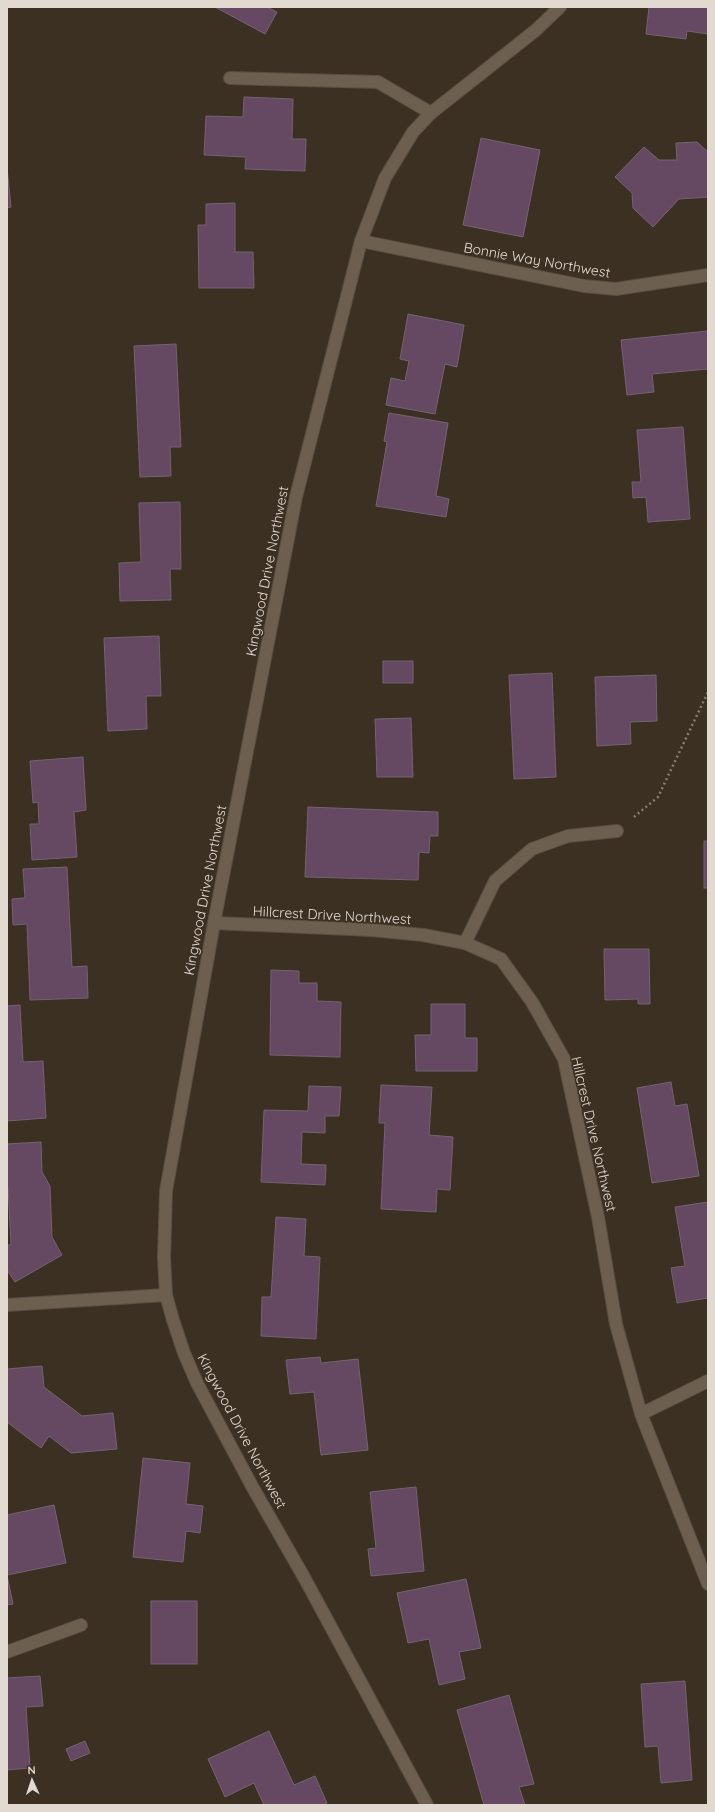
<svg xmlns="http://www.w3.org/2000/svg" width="715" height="1812" font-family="Quicksand,sans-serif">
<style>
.building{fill:#654862;stroke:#736371}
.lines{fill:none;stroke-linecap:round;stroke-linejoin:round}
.minor-casing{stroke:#584e42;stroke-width:14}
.path{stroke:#867c70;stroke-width:2.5;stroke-dasharray:2 3;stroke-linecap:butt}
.minor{stroke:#6c5f50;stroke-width:12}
.labels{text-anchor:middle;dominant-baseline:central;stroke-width:3.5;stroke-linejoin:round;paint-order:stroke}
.street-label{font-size:14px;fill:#e2dad1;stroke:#3c3022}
</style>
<rect width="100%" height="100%" fill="#3c3022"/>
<g class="building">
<polygon points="215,7 267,7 277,12 265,34"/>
<polygon points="649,7 708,7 708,34 687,31 686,39 646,34"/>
<polygon points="244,97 293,99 292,139 306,139 305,171 245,169 246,157 204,155 206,116 243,117"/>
<polygon points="481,138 540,150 523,237 463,225"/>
<polygon points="697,142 708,152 708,197 679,199 653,227 633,208 632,193 615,177 644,147 659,160 677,160 676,143"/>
<polygon points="7,167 11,207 7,208"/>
<polygon points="235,203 235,252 253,252 254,288 199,288 198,225 206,225 206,204"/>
<polygon points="408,314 464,325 457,367 445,364 435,414 386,405 391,378 405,381 409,361 400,359"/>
<polygon points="708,331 708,369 652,374 654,392 627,395 621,340"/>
<polygon points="176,344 181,447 170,447 171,476 140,477 134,346"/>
<polygon points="389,413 448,423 436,496 449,499 446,517 376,506 387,442 384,441"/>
<polygon points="683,427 690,519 648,522 646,497 633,498 632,482 641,482 637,430"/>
<polygon points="180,502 181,569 170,569 171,600 120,601 119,563 141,562 139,503"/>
<polygon points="159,636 161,696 146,696 147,729 108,731 104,638"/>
<rect x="383" y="661" width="30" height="22"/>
<polygon points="552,673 556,777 514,779 509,675"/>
<polygon points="656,675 657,721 630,722 631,744 597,746 595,677"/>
<polygon points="411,718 413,777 377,777 375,719"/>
<polygon points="83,757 86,810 74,812 77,857 32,860 30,824 39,824 38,802 33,803 30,761"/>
<polygon points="308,807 438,812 438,836 430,836 429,853 419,852 418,880 305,877"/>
<rect x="704" y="841" width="4" height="47"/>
<polygon points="67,867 72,967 87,966 88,998 30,1000 27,924 13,925 12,899 25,898 23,869"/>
<polygon points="604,949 649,949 650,1004 638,1004 638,999 605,1000"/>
<polygon points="271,970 299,971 299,983 317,983 317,1001 341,1002 340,1057 270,1055"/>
<polygon points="431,1004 465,1004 465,1038 477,1038 477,1071 416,1071 415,1035 431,1035"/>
<polygon points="20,1005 23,1062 43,1061 46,1118 7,1121 7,1006"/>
<polygon points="671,1082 675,1106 687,1104 699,1176 652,1183 637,1088"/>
<polygon points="381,1085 432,1087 429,1135 453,1137 450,1190 437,1189 436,1212 381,1209 385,1123 379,1123"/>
<polygon points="309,1086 341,1087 339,1116 325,1116 325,1133 302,1132 301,1164 326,1165 325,1185 261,1182 264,1110 308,1111"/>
<polygon points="41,1142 42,1172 50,1186 52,1237 62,1255 15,1282 7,1270 7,1246 11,1244 8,1187 7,1187 7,1144"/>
<polygon points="708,1202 708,1298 677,1303 671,1268 685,1266 675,1207"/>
<polygon points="276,1217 306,1219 304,1256 320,1257 316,1339 261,1336 262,1297 271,1297"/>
<polygon points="320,1357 321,1363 358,1359 368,1450 321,1455 314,1392 290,1394 286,1360"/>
<polygon points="42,1366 44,1387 82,1416 113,1413 117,1449 71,1453 49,1436 41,1448 7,1422 7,1369"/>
<polygon points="143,1458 190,1463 186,1504 203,1506 200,1533 186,1531 183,1562 133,1557"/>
<polygon points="416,1487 424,1571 371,1576 368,1549 376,1548 370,1492"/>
<polygon points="54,1505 66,1563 7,1575 13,1604 7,1605 7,1515"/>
<polygon points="466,1579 481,1648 459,1652 465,1679 439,1685 429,1639 408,1643 397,1593"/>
<rect x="151" y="1601" width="46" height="63"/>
<polygon points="40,1676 43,1706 26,1707 30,1768 7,1770 7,1678"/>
<polygon points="685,1681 692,1780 661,1783 658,1746 645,1747 641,1684"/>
<polygon points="509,1695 534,1784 519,1787 525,1805 484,1805 457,1710"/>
<polygon points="269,1731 294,1785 315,1776 327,1803 322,1805 264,1805 254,1783 225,1797 208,1759"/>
<polygon points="85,1741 90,1753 71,1761 66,1749"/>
</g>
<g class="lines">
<defs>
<g id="minor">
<polyline points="230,78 378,82 431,113"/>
<polyline points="361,241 584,286 616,289 708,275"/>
<polyline points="214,923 371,930 423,935 465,943 501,959 532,1002 564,1059 598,1217 616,1324 641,1414 708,1584"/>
<polyline points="465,943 495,881 532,849 568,836 617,831"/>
<polyline points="7,1305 166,1295"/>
<polyline points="641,1414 708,1381"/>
<polyline points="7,1652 81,1625"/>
<polyline points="427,1805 305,1579 253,1488 197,1383 184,1353 173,1320 166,1295 164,1258 166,1191 214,923 296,497 361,241 385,178 413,132 431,113 536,30 560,7"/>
</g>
</defs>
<use href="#minor" class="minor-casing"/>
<polyline class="path" points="634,817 658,797 708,692"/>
<use href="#minor" class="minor"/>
</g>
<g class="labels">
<g class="street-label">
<text transform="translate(537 260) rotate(10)">Bonnie Way Northwest</text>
<text transform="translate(267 571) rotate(-79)">Kingwood Drive Northwest</text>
<text transform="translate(205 890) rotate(-79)">Kingwood Drive Northwest</text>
<text transform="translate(332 915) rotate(3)">Hillcrest Drive Northwest</text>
<text transform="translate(594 1134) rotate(77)">Hillcrest Drive Northwest</text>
<text transform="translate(242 1431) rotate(62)">Kingwood Drive Northwest</text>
</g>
</g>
<rect width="715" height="1812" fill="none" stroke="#e2dad1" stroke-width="16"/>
<g transform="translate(32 1780) rotate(357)" stroke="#3c3022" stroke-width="3" paint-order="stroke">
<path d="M0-3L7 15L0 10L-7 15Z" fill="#e2dad1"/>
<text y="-6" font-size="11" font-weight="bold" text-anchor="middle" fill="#e2dad1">N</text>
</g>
</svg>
